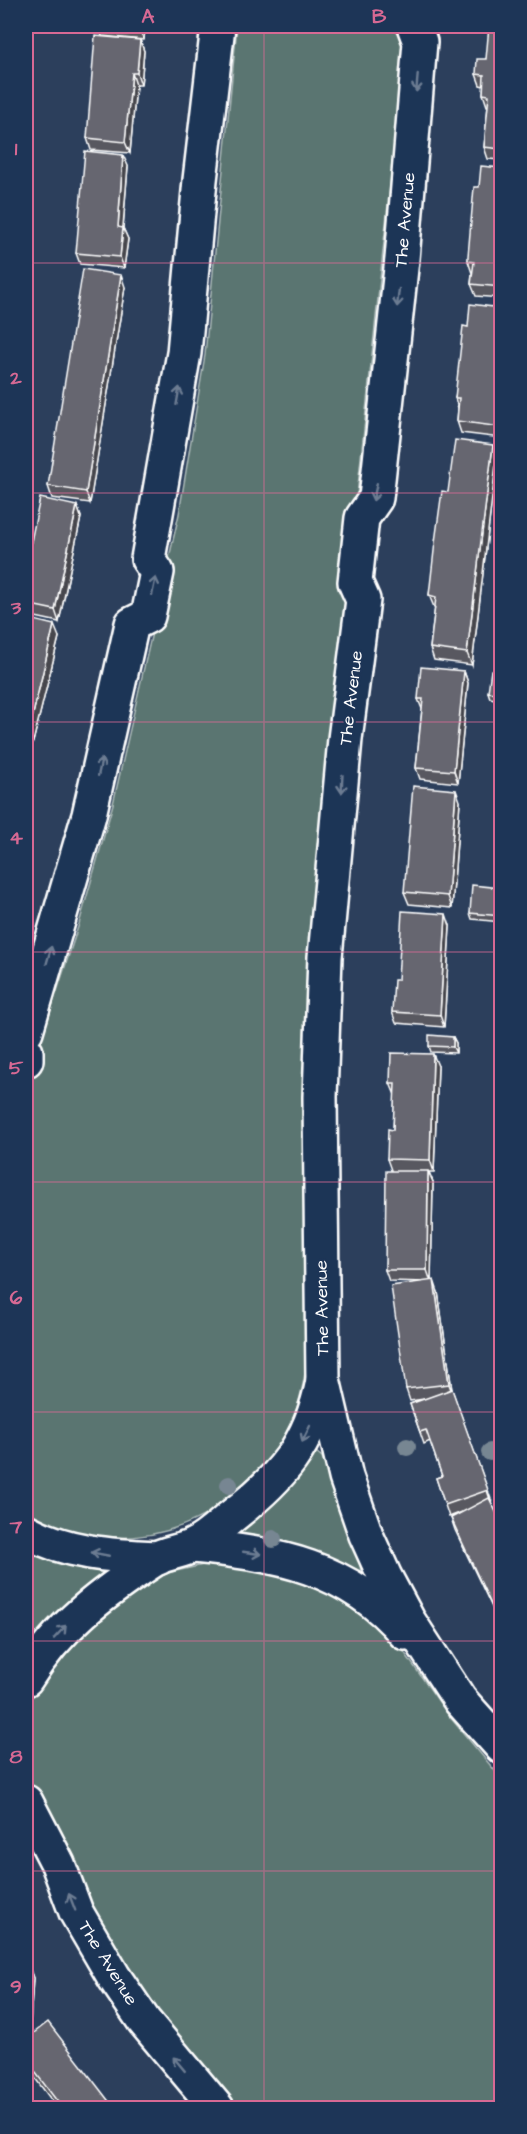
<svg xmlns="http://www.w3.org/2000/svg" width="527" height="2134" font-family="'Architects Daughter',sans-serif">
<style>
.green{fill:#5a7471;stroke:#acbab8;stroke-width:1.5}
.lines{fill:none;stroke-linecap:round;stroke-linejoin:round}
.minor-casing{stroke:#fff;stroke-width:38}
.minor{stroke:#1d3557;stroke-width:33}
.tree{fill:#778692}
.wall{fill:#585860;stroke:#fff;stroke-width:1.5}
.shaded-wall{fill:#47474e;stroke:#fff;stroke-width:1.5}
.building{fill:#666670;stroke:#fff;stroke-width:1.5}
.oneway{stroke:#6c7c92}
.grid{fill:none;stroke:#d76994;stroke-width:1.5;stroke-opacity:0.55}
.labels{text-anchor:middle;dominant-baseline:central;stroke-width:4.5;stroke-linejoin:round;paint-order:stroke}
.street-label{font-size:18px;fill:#fff;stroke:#1d3557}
.neatline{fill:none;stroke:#d76994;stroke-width:2}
.grid-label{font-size:20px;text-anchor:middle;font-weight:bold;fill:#d76994}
</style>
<rect width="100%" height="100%" fill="#2c3f5c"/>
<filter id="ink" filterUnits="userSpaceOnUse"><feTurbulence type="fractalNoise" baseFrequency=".0167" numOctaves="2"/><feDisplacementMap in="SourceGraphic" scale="12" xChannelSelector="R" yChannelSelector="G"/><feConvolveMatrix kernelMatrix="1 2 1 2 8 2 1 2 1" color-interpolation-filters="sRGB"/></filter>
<g filter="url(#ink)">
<g class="green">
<path d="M237,26h170l-76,713 -23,612c-4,42 -17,84 -41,119 -7,10 -22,18 -32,26 -68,50 -134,53 -209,18v-428l53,-162 34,-120 66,-290 26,-159z"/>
<polygon points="315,1451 322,1457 360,1562 361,1575 241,1538 240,1530"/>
<polygon points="26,1542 104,1569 105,1573 26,1654"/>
<polygon points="217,1562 308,1574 388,1629 449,1716 501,1778 501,2108 234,2108 195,2063 131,1973 86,1901 26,1786 26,1696 45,1661 153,1576"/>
</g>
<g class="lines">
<defs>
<g id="minor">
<polyline points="414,26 420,42 402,259 376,498 362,518 355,582 363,600 345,739 325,957 320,1097 323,1379 346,1477 366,1535 385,1577 408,1620 460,1700 502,1747"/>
<polyline points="26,1031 89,815 132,624 148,616 157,572 148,559 184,353 200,180 218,26"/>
<polyline points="26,1052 26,1060"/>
<path d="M26,1531c40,22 86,25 132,27"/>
<path d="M194,1546c81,8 155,20 211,87"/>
<path d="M26,1679c32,-53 77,-86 129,-120 12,-7 27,-7 39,-14 13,-6 25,-18 37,-28 50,-39 79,-71 92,-136"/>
<polyline points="26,1802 58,1864 76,1912 114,1977 144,2021 217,2108"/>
</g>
</defs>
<use href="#minor" class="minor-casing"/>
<use href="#minor" class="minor"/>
</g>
<g class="tree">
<circle cx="407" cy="1447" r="9"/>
<circle cx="490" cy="1452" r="9"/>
<circle cx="229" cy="1485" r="9"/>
<circle cx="273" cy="1539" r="9"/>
</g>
<g class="wall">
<polygon points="98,26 145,26 144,40 102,36"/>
<polygon points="501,26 501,160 488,159 484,147 488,106 487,106 483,94 484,86 480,85 476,74 486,59"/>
<polygon points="140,40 144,51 141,85 136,85 130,153 91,150 87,138"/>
<polygon points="128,166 123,228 128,239 124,268 80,264 76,253"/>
<polygon points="501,168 501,298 476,296 471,284 472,273 468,261 479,187"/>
<polygon points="125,287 90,503 52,498 48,486"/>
<polygon points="501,308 501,438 461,433 457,421 458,408 455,398 468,327"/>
<polygon points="497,456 472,665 434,660 430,648 435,607 434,607 429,595 448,492"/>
<polygon points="77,506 81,517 59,622 26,615 26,566"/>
<polygon points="26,618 59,637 33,742 26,741"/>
<polygon points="464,671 468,683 458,783 420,779 416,768 422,709 418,699"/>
<polygon points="501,671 501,700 490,698 488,692"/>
<polygon points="460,801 452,908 409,904 404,892"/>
<polygon points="501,888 501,922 472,919 470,913"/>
<polygon points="450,926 444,1027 396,1023 392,1012 398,980"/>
<polygon points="453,1037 456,1043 456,1053 431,1052 429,1046"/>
<polygon points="438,1066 434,1172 429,1172 433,1182 431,1281 438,1292 452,1390 491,1502 501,1522 501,1623 500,1624 455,1530 451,1518 462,1512 449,1517 436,1478 442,1476 430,1441 424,1444 410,1404 424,1399 410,1401 406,1389 426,1282 389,1281 385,1270 391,1170 387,1159 393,1130 395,1095 390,1083"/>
<polygon points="26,1962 29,1967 33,1978 30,2024 26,2024"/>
<polygon points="26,2039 111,2104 113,2109 58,2109 26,2066"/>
</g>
<g class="shaded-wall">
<polygon points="140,26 145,26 144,40 139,28"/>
<polygon points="140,40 144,51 141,85 137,73"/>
<polygon points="132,73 136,85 130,153 125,142"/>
<polygon points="123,155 128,166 122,239 118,227"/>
<polygon points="123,228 128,239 124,268 120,257"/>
<polygon points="121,275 125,287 90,503 86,492"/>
<polygon points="499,366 501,374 501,393 497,381"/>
<polygon points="493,445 497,456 472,665 467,653"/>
<polygon points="77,506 81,517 59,622 55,610"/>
<polygon points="54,625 59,637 33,742 29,731"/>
<polygon points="464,671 468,683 458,783 454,771"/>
<polygon points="26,755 28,761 26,769"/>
<polygon points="456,790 460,801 452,908 448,896"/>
<polygon points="446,914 450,926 444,1027 440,1015"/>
<polygon points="453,1037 456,1043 456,1053 453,1047"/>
<polygon points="433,1054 438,1066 434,1172 430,1160"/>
<polygon points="428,1171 433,1182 431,1282 427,1270"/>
<polygon points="434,1280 438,1292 452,1390 492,1502 452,1390 453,1395 449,1384"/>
<polygon points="29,1967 33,1978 30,2024 26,2012"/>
<polygon points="111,2104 113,2109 105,2109"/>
</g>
<g class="building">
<polygon points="106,26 140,26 139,28"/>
<polygon points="489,26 501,26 501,149 484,147 489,95 483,94 484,75 476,74 477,59 486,59"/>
<polygon points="95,36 140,40 137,73 132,73 125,142 87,138"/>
<polygon points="85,151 123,155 118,227 123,228 120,257 76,253"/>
<polygon points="481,166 501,168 501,287 471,284 474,262 468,261 468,256 474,187 479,187"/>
<polygon points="83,269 121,275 86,492 48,486"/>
<polygon points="470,304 501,308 501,367 499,366 497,381 501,382 501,427 457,421 459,398 455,398 463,326 468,327"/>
<polygon points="455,440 493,445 467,653 430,648 436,597 429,595 435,542 442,491 448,492"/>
<polygon points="40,498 77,506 55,610 26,604 26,566"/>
<polygon points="26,618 54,625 29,731 26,730"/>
<polygon points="421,667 464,671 454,771 416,768 423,699 418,699"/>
<polygon points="491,670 501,671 501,694 488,692"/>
<polygon points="413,786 456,790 448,896 404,892"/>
<polygon points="472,885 501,888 501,916 470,913"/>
<polygon points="402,911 446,914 440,1015 392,1012 394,980 398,980"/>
<polygon points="429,1035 453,1037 453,1047 429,1046"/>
<polygon points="391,1053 433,1054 430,1160 387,1159 388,1129 393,1130 395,1083 390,1083"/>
<polygon points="501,1058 501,1073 499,1072"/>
<polygon points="386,1171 428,1171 427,1270 385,1270"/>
<polygon points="434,1280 449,1384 406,1389 391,1286"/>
<polygon points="452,1389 488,1490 445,1505 436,1478 442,1476 426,1430 420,1432 410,1404"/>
<polygon points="489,1498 501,1522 501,1610 495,1613 451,1518"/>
<polygon points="26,1962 29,1967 26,2012"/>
<polygon points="48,2022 111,2104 105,2109 63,2109 26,2060 26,2039"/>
</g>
<defs><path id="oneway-shaft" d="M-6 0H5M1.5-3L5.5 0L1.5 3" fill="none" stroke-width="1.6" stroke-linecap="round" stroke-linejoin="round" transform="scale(1.5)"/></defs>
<g class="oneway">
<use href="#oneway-shaft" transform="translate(417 83) rotate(95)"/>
<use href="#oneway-shaft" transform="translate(398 298) rotate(96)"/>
<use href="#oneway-shaft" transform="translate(178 396) rotate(-80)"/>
<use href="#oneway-shaft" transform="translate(375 492) rotate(102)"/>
<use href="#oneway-shaft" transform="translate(154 586) rotate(-78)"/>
<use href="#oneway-shaft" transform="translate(100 767) rotate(-78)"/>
<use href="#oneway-shaft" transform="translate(342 784) rotate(93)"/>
<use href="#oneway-shaft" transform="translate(49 955) rotate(-74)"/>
<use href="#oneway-shaft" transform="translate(306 1434) rotate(116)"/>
<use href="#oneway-shaft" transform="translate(252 1553) rotate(8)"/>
<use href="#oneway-shaft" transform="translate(100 1554) rotate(-169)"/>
<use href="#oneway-shaft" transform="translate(60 1632) rotate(-47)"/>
<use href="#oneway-shaft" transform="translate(72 1902) rotate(-111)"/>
<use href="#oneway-shaft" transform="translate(179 2064) rotate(-130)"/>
</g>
</g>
<path class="grid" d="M264,26v2082M26,263h476M26,493h476M26,722h476M26,952h476M26,1182h476M26,1412h476M26,1641h476M26,1871h476"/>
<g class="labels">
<g class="street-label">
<text transform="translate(405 220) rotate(-85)">The Avenue</text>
<text transform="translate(351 698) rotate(-83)">The Avenue</text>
<text transform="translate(322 1308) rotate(-91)">The Avenue</text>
<text transform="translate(108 1963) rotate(58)">The Avenue</text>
</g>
</g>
<rect width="527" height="2134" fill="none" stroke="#1d3557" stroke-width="66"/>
<rect x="33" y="33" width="461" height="2068" class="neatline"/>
<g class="grid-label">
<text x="148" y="23">A</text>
<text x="379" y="23">B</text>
<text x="16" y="155">1</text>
<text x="16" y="384">2</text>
<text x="16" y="614">3</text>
<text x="16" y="844">4</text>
<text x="16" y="1074">5</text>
<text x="16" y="1304">6</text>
<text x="16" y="1533">7</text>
<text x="16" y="1763">8</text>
<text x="16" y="1993">9</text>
</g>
</svg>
